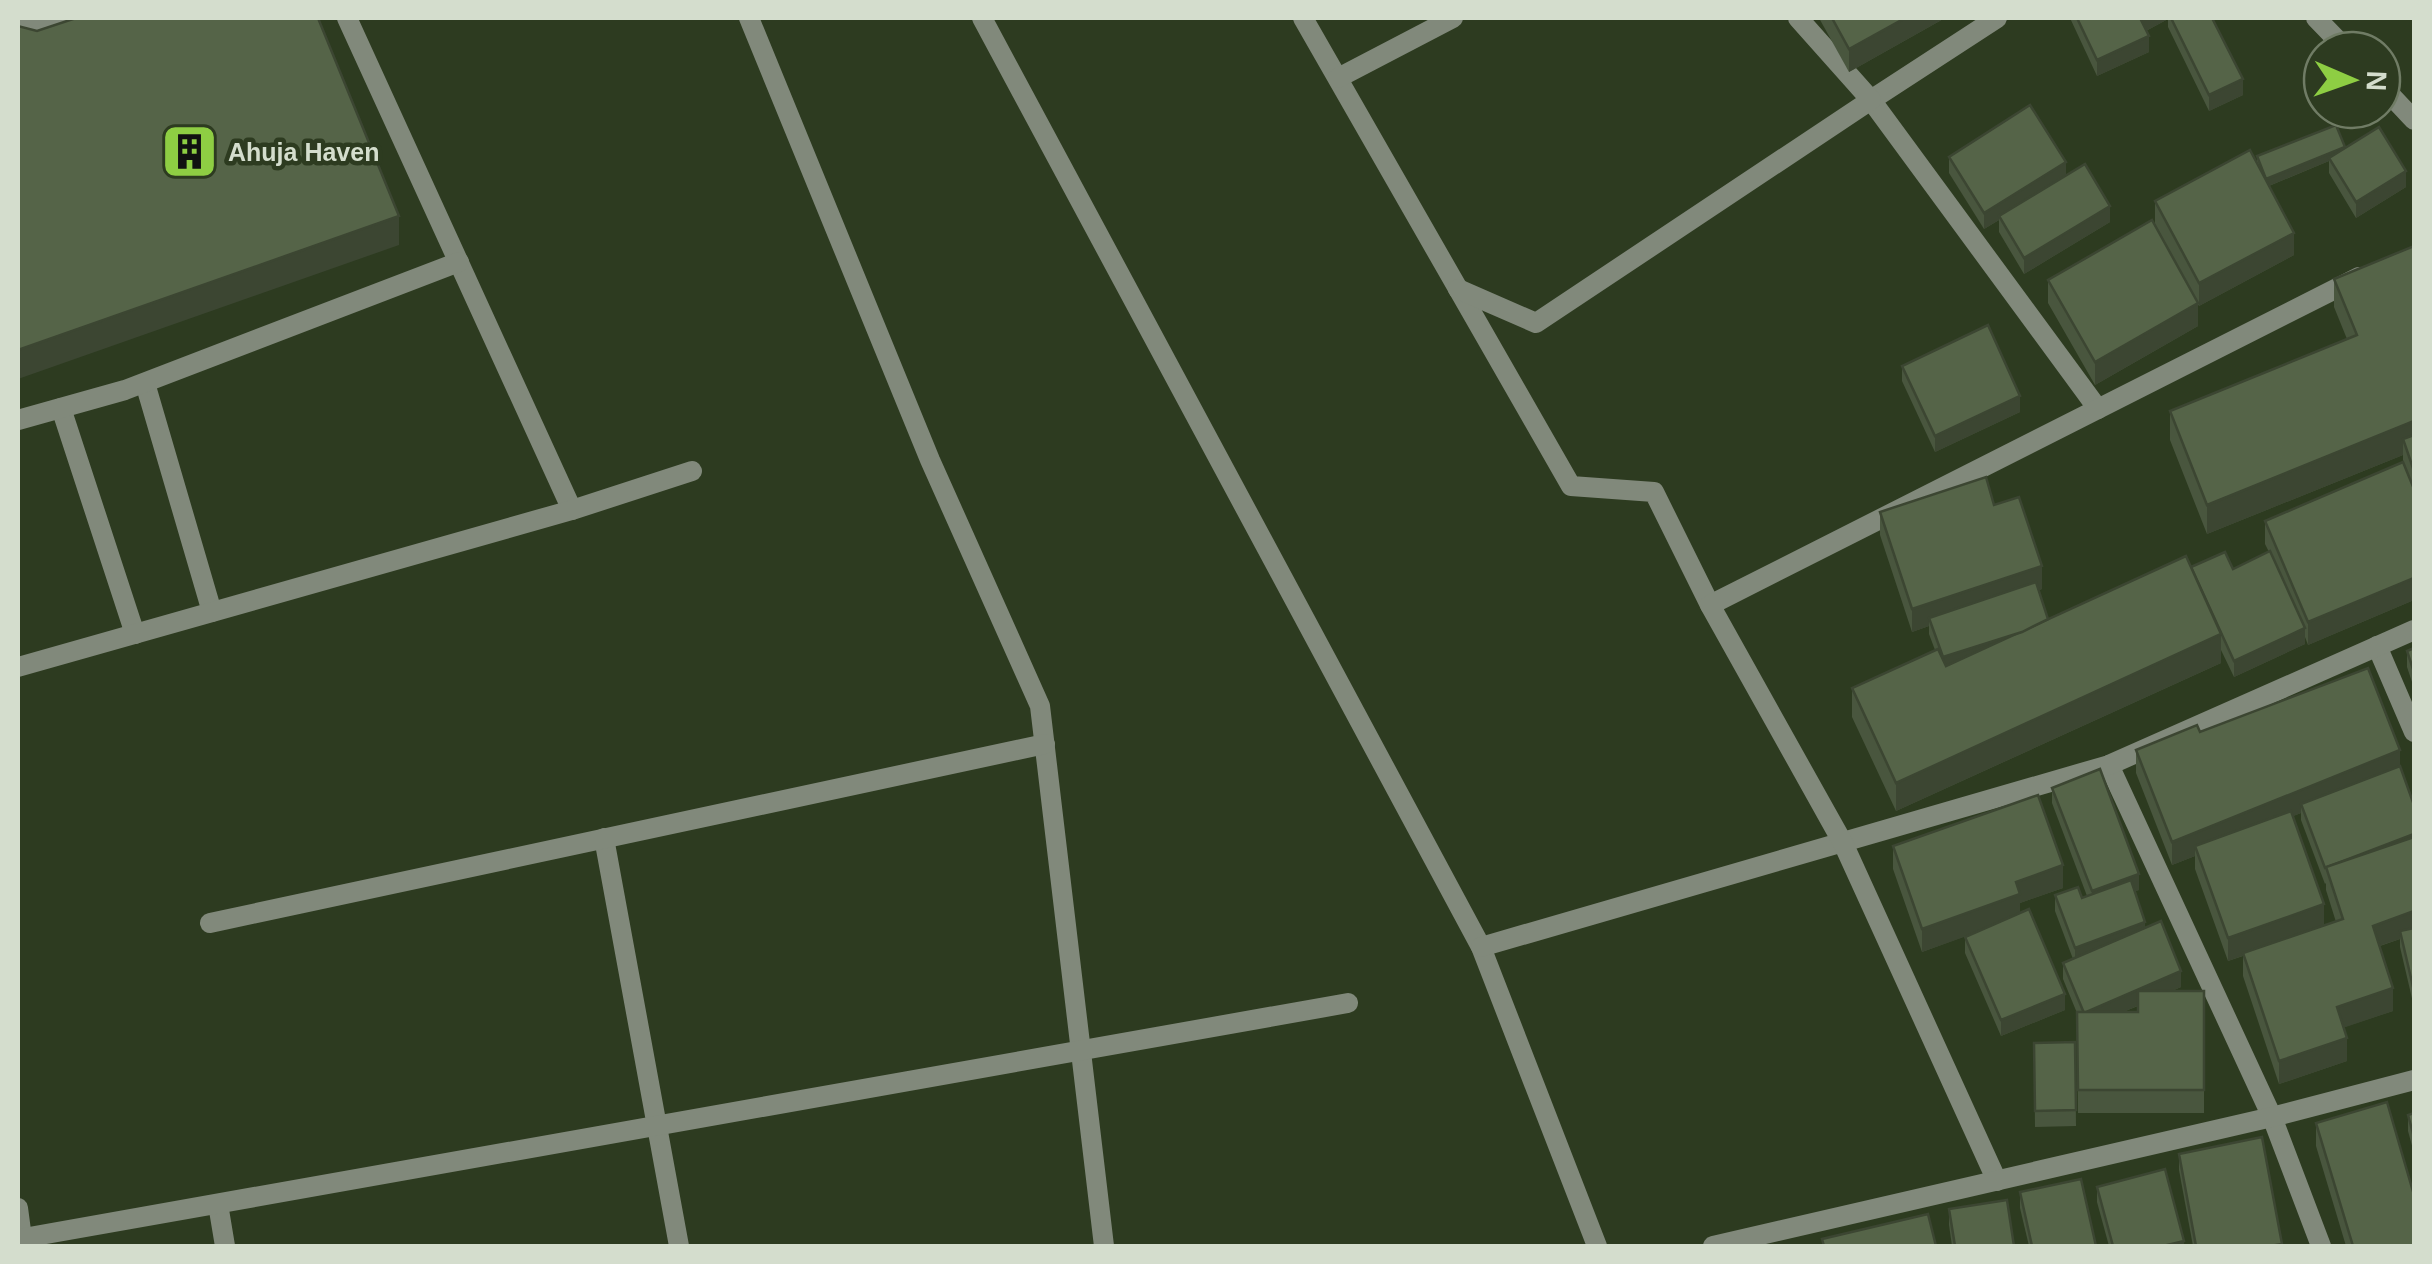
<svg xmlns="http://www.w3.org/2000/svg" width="2432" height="1264" font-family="Arial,sans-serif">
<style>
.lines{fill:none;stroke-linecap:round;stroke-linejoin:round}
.minor{stroke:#81897b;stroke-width:20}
.wall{fill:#49563e;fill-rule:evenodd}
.shaded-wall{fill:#3c4632}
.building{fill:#556448;stroke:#3c4632;stroke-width:2.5}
.labels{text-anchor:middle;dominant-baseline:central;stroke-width:9;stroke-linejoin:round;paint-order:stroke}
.poi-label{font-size:25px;font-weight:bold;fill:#d4ddcd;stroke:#2d3b20;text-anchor:start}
</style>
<rect width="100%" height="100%" fill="#2d3b20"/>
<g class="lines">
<g class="minor">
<polyline points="347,18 572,510"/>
<polyline points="749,18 930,460 1040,706 1104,1246"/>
<polyline points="982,18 1481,947 1597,1246"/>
<polyline points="1303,18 1571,486 1654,492 1710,605"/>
<polyline points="1997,18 1871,100 2098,409"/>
<polyline points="2316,18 2347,50"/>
<polyline points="18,30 70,27"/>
<polyline points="1338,78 1453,18"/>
<polyline points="2382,86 2414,120"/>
<polyline points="1458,289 1536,323 1871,100 1798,18"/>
<polyline points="145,383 212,612"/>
<polyline points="61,408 135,634"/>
<polyline points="18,420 125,390 459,262"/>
<polyline points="2377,646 2414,732"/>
<polyline points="18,667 572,510 692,471"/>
<polyline points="2109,765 2272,1117 2321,1246"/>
<polyline points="604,838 679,1246"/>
<polyline points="210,923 1045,744"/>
<polyline points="1481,947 2109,765 2414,630"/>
<polyline points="1997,1181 1843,843 1710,605 2359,277"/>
<polyline points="218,1204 225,1246"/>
<polyline points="18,1208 23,1246"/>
<polyline points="18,1239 1348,1003"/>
<polyline points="1713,1246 2272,1117 2414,1080"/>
</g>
</g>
<g class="wall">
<polygon points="1819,18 1945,18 1849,72"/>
<polygon points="2070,18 2212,18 2243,95 2209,111 2168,27 2168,19 2146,31 2149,52 2097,76"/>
<polygon points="2345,148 2406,187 2356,218 2329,173 2329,161 2269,186 2294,255 2199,306 2198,304 2198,326 2095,385 2048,303 2048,280 2177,264 2155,224 2155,201 2257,163 2257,156"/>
<polygon points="1949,157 2066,175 2110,222 2024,274 1999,232 1999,220 1984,229 1949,173"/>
<polygon points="2414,246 2414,600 2308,645 2305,637 2305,644 2234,677 2221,650 2221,663 1896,811 1852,717 1852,688 1935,650 1929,634 1929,626 1912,632 1880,535 1880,512 1994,505 2042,589 2039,590 2048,619 2191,568 2233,569 2269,552 2265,544 2265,521 2403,462 2403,455 2207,534 2170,440 2170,411 2347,339 2334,307 2334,279"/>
<polygon points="1902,366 2020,412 1935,452 1902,381"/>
<polygon points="2414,648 2414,688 2407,667 2407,651"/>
<path d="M2200,732l200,35 14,38v202l-14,-60v-8l-20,7 13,65 -49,16 3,34 -68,23 -36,-108v-20l-15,5 -33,-92v-13l-23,9 -36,-92v-23zM2301,813v7l24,64 1,-1v7l10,32 -12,4 -31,-110z"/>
<path d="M2052,788l87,102 -4,1 10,37 36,59 -9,4h32v122h-126l-1,-100 -14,-34v-16l10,-4 -18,-48v-16l27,3 5,-2 -35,-93zM2138,1006v6h-15z"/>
<polygon points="1893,846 2063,888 2020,903 2020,913 2065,1010 2001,1036 1965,953 1965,937 1971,934 1922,952 1893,869"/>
<polygon points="2075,1042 2076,1126 2035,1127 2034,1043"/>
<polygon points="2414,1113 2414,1153 2408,1131 2408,1115"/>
<polygon points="2316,1123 2414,1246 2346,1246 2316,1146"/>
<polygon points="2262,1137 2282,1246 2193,1246 2179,1170 2179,1154"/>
<polygon points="2097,1187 2184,1246 2109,1246 2097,1202"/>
<polygon points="2020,1192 2096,1246 2029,1246 2020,1208"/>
<polygon points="1949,1209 2014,1246 1952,1246 1949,1225"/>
</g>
<g class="shaded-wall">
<polygon points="1905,18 1945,18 1849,72 1849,49"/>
<polygon points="2142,18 2168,18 2168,19 2142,33"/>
<polygon points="2149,36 2149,52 2097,76 2097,60"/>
<polygon points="2243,79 2243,95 2209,111 2209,95"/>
<polygon points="2345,147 2329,158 2329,161 2266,187 2266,179"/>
<polygon points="2066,162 2066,178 1999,216 1999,220 1984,229 1984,213"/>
<polygon points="2406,171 2406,187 2356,218 2356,202"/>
<polygon points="2110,206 2110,222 2024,274 2024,258"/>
<polygon points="399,216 399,245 18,379 18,350"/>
<polygon points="2294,233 2294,255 2199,306 2199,283"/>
<polygon points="2198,303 2198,326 2095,385 2095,362"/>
<polygon points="2020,396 2020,412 1935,452 1935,436"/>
<polygon points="2414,421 2414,450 2403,439 2403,455 2207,534 2207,505"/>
<polygon points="2042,566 2042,589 1932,626 1929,618 1929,626 1912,632 1912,609"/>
<polygon points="2414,578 2414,600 2308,645 2308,622"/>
<polygon points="2049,622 1943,673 1943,657"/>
<polygon points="2305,628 2305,644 2234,677 2234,661"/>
<polygon points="2221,634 2221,663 1896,811 1896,783"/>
<polygon points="2400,750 2400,773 2301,804 2301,813 2198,854 2195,846 2195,856 2172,865 2172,842"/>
<polygon points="2414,834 2414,850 2326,867"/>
<polygon points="2063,865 2063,888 2020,903 2020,917 1922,952 1922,929 2016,882"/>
<polygon points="2139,874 2139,890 2092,907 2092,891"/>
<polygon points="2324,904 2324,927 2228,961 2228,938"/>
<polygon points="2414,911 2414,934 2400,931 2400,939 2373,948 2373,926"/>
<polygon points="2145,922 2145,938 2075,964 2075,948"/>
<polygon points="2181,971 2181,987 2084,1029 2084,1013"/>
<polygon points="2393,988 2393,1011 2337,1030 2337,1007"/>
<polygon points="2065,994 2065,1010 2001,1036 2001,1020"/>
<polygon points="2347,1038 2347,1061 2279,1084 2279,1061"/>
<polygon points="2184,1241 2184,1246 2163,1246"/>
</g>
<g class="building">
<polygon points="76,18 318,18 399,216 18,350 18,26 37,31"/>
<polygon points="1832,18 1905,18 1849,49"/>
<polygon points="2077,18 2140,18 2149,36 2097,60"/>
<polygon points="2171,18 2212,18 2243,79 2209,95"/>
<polygon points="2030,105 2066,162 1984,213 1949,157"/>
<polygon points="2336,125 2345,147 2266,179 2257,156"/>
<polygon points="2379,127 2406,171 2356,202 2329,158"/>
<polygon points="2250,150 2294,233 2199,283 2155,201"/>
<polygon points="2085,164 2110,206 2024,258 1999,216"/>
<polygon points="2152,220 2198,303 2095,362 2048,280"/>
<polygon points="2414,246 2414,421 2207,505 2170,411 2357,335 2334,279"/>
<polygon points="1988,325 2020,396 1935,436 1902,366"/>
<polygon points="2414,435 2414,471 2403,439"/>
<polygon points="2403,462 2414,489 2414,578 2308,622 2265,521"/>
<polygon points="1986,477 1994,505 2019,497 2042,566 1912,609 1880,512"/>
<polygon points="2270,551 2305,628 2234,661 2191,567 2225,552 2233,569"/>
<polygon points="2186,556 2221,634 1896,783 1852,688 1938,649 1946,666"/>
<polygon points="2036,582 2048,619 2022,632 1943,657 1929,618"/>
<polygon points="2414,648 2414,672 2407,651"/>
<polygon points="2368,668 2400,750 2172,842 2136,750 2197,725 2200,732"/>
<polygon points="2400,766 2414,805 2414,834 2325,868 2301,804"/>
<polygon points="2100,769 2139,874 2092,891 2052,788"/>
<polygon points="2038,795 2063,865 2016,882 2020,894 1922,929 1893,846"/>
<polygon points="2291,811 2324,904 2228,938 2195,846"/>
<polygon points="2414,837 2414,911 2373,926 2393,988 2337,1007 2347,1038 2279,1061 2243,953 2343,919 2326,867"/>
<polygon points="2131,880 2145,922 2075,948 2055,895 2078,887 2082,898"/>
<polygon points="2029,909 2065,994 2001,1020 1965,937"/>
<polygon points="2161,921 2181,971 2084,1013 2063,963"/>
<polygon points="2414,928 2414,991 2400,931"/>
<polygon points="2138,991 2204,991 2204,1090 2078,1090 2077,1012 2138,1012"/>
<polygon points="2075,1042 2076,1110 2035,1111 2034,1043"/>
<polygon points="2387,1102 2414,1195 2414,1246 2353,1246 2316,1123"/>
<polygon points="2414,1113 2414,1137 2408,1115"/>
<polygon points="2262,1137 2282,1244 2270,1246 2196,1246 2179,1154"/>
<polygon points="2165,1169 2184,1241 2163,1246 2113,1246 2097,1187"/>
<polygon points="2081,1179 2096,1246 2032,1246 2020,1192"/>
<polygon points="2007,1200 2014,1246 1955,1246 1949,1209"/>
<polygon points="1928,1214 1936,1246 1824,1246 1822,1239"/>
</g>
<defs>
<symbol id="building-square" viewBox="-11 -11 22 22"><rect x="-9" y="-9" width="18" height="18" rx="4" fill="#8ece43" stroke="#2d3b20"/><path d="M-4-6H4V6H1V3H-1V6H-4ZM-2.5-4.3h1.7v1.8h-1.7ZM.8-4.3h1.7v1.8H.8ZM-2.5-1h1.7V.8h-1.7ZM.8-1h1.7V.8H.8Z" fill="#111"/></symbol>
</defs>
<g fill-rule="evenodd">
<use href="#building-square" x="158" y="120" width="63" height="63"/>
</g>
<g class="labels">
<g class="poi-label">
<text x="228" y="152">Ahuja Haven</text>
</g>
</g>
<rect width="2432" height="1264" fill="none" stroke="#d4ddcd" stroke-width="40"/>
<g transform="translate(2352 80) rotate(92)"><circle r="48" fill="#2d3b20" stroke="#707c65" stroke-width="2.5"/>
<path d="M0-8L18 38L0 25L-18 38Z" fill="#8ece43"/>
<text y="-15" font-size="28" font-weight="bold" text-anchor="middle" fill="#d4ddcd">N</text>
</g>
</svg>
